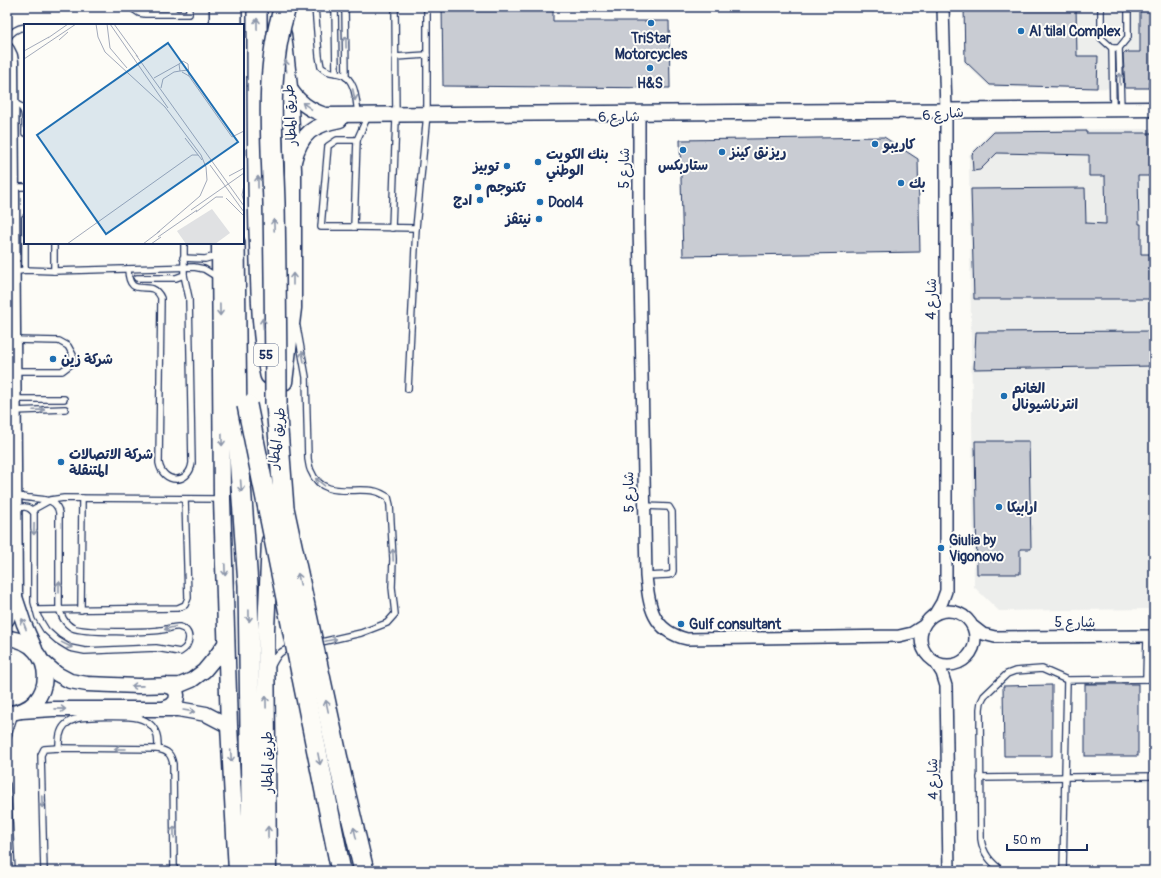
<svg xmlns="http://www.w3.org/2000/svg" width="1161" height="878" font-family="Pangolin,'Playpen Sans Arabic',sans-serif">
<style>
.built{fill:#edeeec}
.building{fill:#c9ccd3;stroke:#1b2f5e}
.lines{fill:none;stroke-linecap:round;stroke-linejoin:round}
.service-casing{stroke:#1b2f5e;stroke-width:8}
.minor-casing{stroke:#1b2f5e;stroke-width:14}
.tertiary-casing{stroke:#1b2f5e;stroke-width:17}
.secondary-casing{stroke:#1b2f5e;stroke-width:19}
.trunk-casing{stroke:#1b2f5e;stroke-width:22}
.service{stroke:#fdfcf7;stroke-width:5.5}
.minor{stroke:#fdfcf7;stroke-width:11}
.tertiary{stroke:#fdfcf7;stroke-width:14}
.secondary{stroke:#fdfcf7;stroke-width:16}
.trunk{stroke:#fdfcf7;stroke-width:19}
.trunk-bridge-casing{stroke:#1b2f5e;stroke-width:22;stroke-linecap:butt}
.motorway-bridge-casing{stroke:#1b2f5e;stroke-width:24;stroke-linecap:butt}
.trunk-bridge{stroke:#fdfcf7;stroke-width:19}
.motorway-bridge{stroke:#fdfcf7;stroke-width:21}
.oneway{stroke:#8c96aa}
.poi-dot{fill:#1f6fb2;stroke:#fdfcf7;stroke-width:1.5}
.labels{text-anchor:middle;dominant-baseline:central;stroke-width:4;stroke-linejoin:round;paint-order:stroke}
.shield{fill:#fdfcf7;stroke:#5f6c8c;stroke-width:1}
.shield-label{font-size:13px;font-weight:bold;fill:#1b2f5e}
.poi-label{font-size:14px;font-weight:bold;fill:#1b2f5e;stroke:#fdfcf7;text-anchor:start}
.street-label{font-size:14px;fill:#1b2f5e;stroke:#fdfcf7}
.inset-road{fill:none;stroke:#a3aaba;stroke-width:1}
.view{fill:#1f6fb2;fill-opacity:0.15;stroke:#1f6fb2;stroke-width:2}
.inset-edge{fill:none;stroke:#1b2f5e;stroke-width:2}
</style>
<rect width="100%" height="100%" fill="#fdfcf7"/>
<filter id="ink" filterUnits="userSpaceOnUse"><feTurbulence type="fractalNoise" baseFrequency=".025" numOctaves="2"/><feDisplacementMap in="SourceGraphic" scale="8" xChannelSelector="R" yChannelSelector="G"/><feConvolveMatrix kernelMatrix="1 2 1 2 8 2 1 2 1" color-interpolation-filters="sRGB"/></filter>
<g filter="url(#ink)">
<g class="built">
<polygon points="964,7 1154,7 1154,89 990,87 964,63"/>
<polygon points="1154,129 1154,609 999,611 974,587 969,155 993,130"/>
</g>
<g class="building">
<polygon points="442,7 553,7 553,21 669,21 670,88 443,86"/>
<polygon points="964,7 1076,7 1077,56 1098,56 1097,88 990,85 965,61"/>
<polygon points="1140,7 1154,7 1154,82 1149,82 1149,88 1125,88 1123,54 1127,52 1140,52"/>
<polygon points="1086,131 1086,133 1154,133 1154,176 1138,176 1139,224 1141,224 1141,254 1154,254 1154,299 974,299 971,189 1085,188 1086,223 1106,224 1105,176 1089,176 1089,155 997,153 980,170 973,171 972,154 994,132"/>
<polygon points="884,137 918,159 920,252 683,256 680,140"/>
<polygon points="1154,331 1154,366 974,369 976,332"/>
<polygon points="975,441 1029,441 1031,549 1020,549 1020,574 977,574"/>
<rect x="1085" y="684" width="53" height="72"/>
<polygon points="1052,685 1052,756 1004,756 1003,686"/>
</g>
<g class="lines">
<defs>
<g id="service">
<polyline points="130,7 139,13 145,14 189,14 189,7"/>
<polyline points="168,7 176,14"/>
<path d="M315,7l4,49 2,11c6,6 12,5 20,7 15,5 15,27 17,39"/>
<polyline points="335,7 336,73"/>
<polyline points="345,7 346,77"/>
<polyline points="1101,7 1101,38 1112,48 1119,48 1128,37 1128,7"/>
<path d="M7,39c4,-7 10,-11 18,-12"/>
<polyline points="1112,48 1113,108"/>
<polyline points="1119,48 1121,109"/>
<polyline points="395,57 427,55"/>
<path d="M12,103c16,2 13,18 13,30"/>
<polyline points="366,120 357,140 354,227 416,228"/>
<polyline points="12,187 25,187"/>
<polyline points="354,227 321,227 328,146 337,140 357,140"/>
<polyline points="392,228 396,119 395,7"/>
<polyline points="183,258 205,259 219,255"/>
<path d="M128,269c1,34 23,6 33,29l-2,165c4,21 30,22 33,0l-3,-165 -5,-23v-32"/>
<polyline points="25,270 25,218"/>
<polyline points="54,271 54,243"/>
<polyline points="13,272 25,270 54,271 194,267 204,269 217,277"/>
<polyline points="137,278 176,278 184,275"/>
<path d="M297,327l9,50 2,82c1,4 1,9 3,12 11,28 42,16 63,20 6,1 10,4 14,6l2,8 3,54 -1,28 3,27 -8,9 -26,10 -44,10"/>
<polyline points="13,371 62,371 70,365 73,355 68,346 59,341 14,340"/>
<polyline points="408,389 416,228 427,114 427,7"/>
<polyline points="14,399 64,399"/>
<polyline points="14,411 65,409"/>
<polyline points="644,506 669,507 672,512 673,571 672,574 668,575 646,576"/>
<path d="M14,510c8,-4 14,-5 20,3v89l4,15 8,13 11,10 13,8 15,3 71,-3 24,4c11,-6 13,-22 -1,-25 -6,-1 -12,3 -18,3 -12,2 -78,3 -88,-2 -8,-4 -13,-13 -14,-22v-93c-2,-15 -17,-13 -28,-15 -6,0 -11,-2 -16,-3"/>
<polyline points="32,510 50,500 64,498 221,499"/>
<polyline points="36,610 178,608 185,605 188,598 185,499"/>
<polyline points="81,610 82,498"/>
<path d="M271,667c6,-11 8,-17 22,-19"/>
<polyline points="1146,679 1147,636"/>
<polyline points="7,739 15,713"/>
<path d="M59,748c0,-8 0,-17 6,-23 3,-3 7,-5 11,-6 9,-3 53,-3 62,-1 5,1 10,4 14,8 6,7 6,14 6,23"/>
<polyline points="980,778 1154,776"/>
<polyline points="7,785 12,871"/>
<path d="M44,871l-3,-116 3,-6 15,-1 99,1c10,2 13,5 15,15l1,107"/>
<path d="M1002,871c-11,-9 -19,-17 -21,-32l-1,-130 1,-7 3,-6 23,-22 8,-3 27,-2 25,11 87,-1"/>
<polyline points="1063,871 1067,680"/>
</g>
<g id="minor">
<path d="M639,112v112l7,352c3,30 6,55 41,63l212,-3 13,-3 11,-7"/>
<circle cx="948" cy="638" r="27"/>
<polyline points="936,612 942,602 946,591 946,111 943,7"/>
<polyline points="974,627 983,634 995,637 1154,636"/>
<polyline points="935,662 942,673 946,686 949,871"/>
</g>
<g id="tertiary">
<polyline points="7,50 10,56 11,62 15,597 7,619"/>
<path d="M289,87c8,14 20,23 36,28l829,-6"/>
<path d="M294,161c7,-28 19,-36 46,-41"/>
<polyline points="15,597 24,624 35,649"/>
<path d="M7,638c51,4 50,74 0,75"/>
<polyline points="43,662 57,674 70,681 87,684 138,686 180,685 192,680 204,671 214,659 227,641"/>
<path d="M165,685l10,4c5,9 0,16 -9,19"/>
<polyline points="21,711 53,709 178,709 206,714 229,726"/>
</g>
<g id="secondary">
<polyline points="218,7 218,25"/>
<polyline points="283,34 289,87 293,170 293,308 284,382"/>
<polyline points="220,243 222,499 229,726 237,871"/>
<polyline points="268,871 266,629 270,541"/>
</g>
<g id="trunk">
<polyline points="232,7 232,25"/>
<path d="M257,7c0,75 0,150 2,225 2,48 1,96 11,143"/>
<polyline points="235,243 237,427 248,585 252,871"/>
</g>
</defs>
<use href="#service" class="service-casing"/>
<use href="#minor" class="minor-casing"/>
<use href="#tertiary" class="tertiary-casing"/>
<use href="#secondary" class="secondary-casing"/>
<use href="#trunk" class="trunk-casing"/>
<use href="#service" class="service"/>
<use href="#minor" class="minor"/>
<use href="#tertiary" class="tertiary"/>
<use href="#secondary" class="secondary"/>
<use href="#trunk" class="trunk"/>
<defs>
<g id="trunk-bridge">
<polyline points="276,404 284,508 342,778 364,871"/>
<polyline points="247,405 341,871"/>
</g>
<path id="motorway-bridge" d="M276,404c0,-67 -1,-134 -2,-201 -2,-65 -9,-133 11,-196"/>
</defs>
<use href="#trunk-bridge" class="trunk-bridge-casing"/>
<use href="#motorway-bridge" class="motorway-bridge-casing"/>
<use href="#trunk-bridge" class="trunk-bridge"/>
<use href="#motorway-bridge" class="motorway-bridge"/>
</g>
<defs><path id="oneway-shaft" d="M-6 0H5M1.5-3L5.5 0L1.5 3" fill="none" stroke-width="1.6" stroke-linecap="round" stroke-linejoin="round"/></defs>
<g class="oneway">
<use href="#oneway-shaft" transform="translate(257 24) rotate(-90)"/>
<use href="#oneway-shaft" transform="translate(346 42) rotate(-91)"/>
<use href="#oneway-shaft" transform="translate(286 66) rotate(-97)"/>
<use href="#oneway-shaft" transform="translate(1120 79) rotate(-91)"/>
<use href="#oneway-shaft" transform="translate(354 95) rotate(78)"/>
<use href="#oneway-shaft" transform="translate(307 106) rotate(-145)"/>
<use href="#oneway-shaft" transform="translate(258 182) rotate(-91)"/>
<use href="#oneway-shaft" transform="translate(274 225) rotate(-92)"/>
<use href="#oneway-shaft" transform="translate(293 279) rotate(-90)"/>
<use href="#oneway-shaft" transform="translate(220 310) rotate(89)"/>
<use href="#oneway-shaft" transform="translate(263 324) rotate(-95)"/>
<use href="#oneway-shaft" transform="translate(303 357) rotate(-101)"/>
<use href="#oneway-shaft" transform="translate(39 410) rotate(-2)"/>
<use href="#oneway-shaft" transform="translate(222 440) rotate(89)"/>
<use href="#oneway-shaft" transform="translate(320 482) rotate(-140)"/>
<use href="#oneway-shaft" transform="translate(241 486) rotate(86)"/>
<use href="#oneway-shaft" transform="translate(34 529) rotate(91)"/>
<use href="#oneway-shaft" transform="translate(393 555) rotate(-92)"/>
<use href="#oneway-shaft" transform="translate(225 570) rotate(88)"/>
<use href="#oneway-shaft" transform="translate(299 579) rotate(-102)"/>
<use href="#oneway-shaft" transform="translate(59 587) rotate(-90)"/>
<use href="#oneway-shaft" transform="translate(249 616) rotate(89)"/>
<use href="#oneway-shaft" transform="translate(24 624) rotate(-111)"/>
<use href="#oneway-shaft" transform="translate(170 628) rotate(165)"/>
<use href="#oneway-shaft" transform="translate(331 640) rotate(-12)"/>
<use href="#oneway-shaft" transform="translate(67 645) rotate(26)"/>
<use href="#oneway-shaft" transform="translate(137 686) rotate(179)"/>
<use href="#oneway-shaft" transform="translate(266 702) rotate(-91)"/>
<use href="#oneway-shaft" transform="translate(327 706) rotate(-102)"/>
<use href="#oneway-shaft" transform="translate(60 709) rotate(1)"/>
<use href="#oneway-shaft" transform="translate(189 711) rotate(10)"/>
<use href="#oneway-shaft" transform="translate(120 749) rotate(-180)"/>
<use href="#oneway-shaft" transform="translate(231 756) rotate(87)"/>
<use href="#oneway-shaft" transform="translate(319 759) rotate(79)"/>
<use href="#oneway-shaft" transform="translate(42 802) rotate(88)"/>
<use href="#oneway-shaft" transform="translate(174 832) rotate(-91)"/>
<use href="#oneway-shaft" transform="translate(268 832) rotate(-90)"/>
<use href="#oneway-shaft" transform="translate(355 833) rotate(-103)"/>
</g>
</g>
<g class="poi-dot">
<circle cx="651" cy="23" r="4"/>
<circle cx="1021" cy="31" r="4"/>
<circle cx="650" cy="68" r="4"/>
<circle cx="875" cy="144" r="4"/>
<circle cx="683" cy="150" r="4"/>
<circle cx="722" cy="152" r="4"/>
<circle cx="538" cy="162" r="4"/>
<circle cx="507" cy="166" r="4"/>
<circle cx="901" cy="183" r="4"/>
<circle cx="478" cy="187" r="4"/>
<circle cx="480" cy="200" r="4"/>
<circle cx="540" cy="202" r="4"/>
<circle cx="539" cy="219" r="4"/>
<circle cx="53" cy="359" r="4"/>
<circle cx="1004" cy="396" r="4"/>
<circle cx="61" cy="462" r="4"/>
<circle cx="999" cy="507" r="4"/>
<circle cx="941" cy="548" r="4"/>
<circle cx="681" cy="624" r="4"/>
</g>
<g class="labels">
<rect class="shield" x="254" y="344" width="24" height="22" rx="3"/>
<g class="shield-label">
<text x="266" y="355">55</text>
</g>
<g class="poi-label">
<text x="1029" y="31">Al tilal Complex</text>
<text x="651" y="38" text-anchor="middle">TriStar<tspan x="651" dy="16">Motorcycles</tspan></text>
<text x="650" y="83" text-anchor="middle">H&amp;S</text>
<text x="883" y="144">كاريبو</text>
<text x="730" y="152">ريزنق كينز</text>
<text x="546" y="154">بنك الكويت<tspan x="546" dy="16">الوطني</tspan></text>
<text x="683" y="165" text-anchor="middle">ستاربكس</text>
<text x="499" y="166" text-anchor="end">توبيز</text>
<text x="909" y="183">بك</text>
<text x="486" y="187">تكنوجم</text>
<text x="472" y="200" text-anchor="end">ادج</text>
<text x="548" y="202">Dool4</text>
<text x="531" y="219" text-anchor="end">نيتڤز</text>
<text x="61" y="359">شركة زين</text>
<text x="1012" y="388">الغانم<tspan x="1012" dy="16">انترناشيونال</tspan></text>
<text x="69" y="454">شركة الاتصالات<tspan x="69" dy="16">المتنقلة</tspan></text>
<text x="1007" y="507">ارابيكا</text>
<text x="949" y="540">Giulia by<tspan x="949" dy="16">Vigonovo</tspan></text>
<text x="689" y="624">Gulf consultant</text>
</g>
<g class="street-label">
<text transform="translate(943 114) rotate(-5)">شارع 6</text>
<text transform="translate(290 115) rotate(-93)">طريق المطار</text>
<text transform="translate(619 117) rotate(-1)">شارع 6</text>
<text transform="translate(624 168) rotate(-90)">شارع 5</text>
<text transform="translate(931 299) rotate(-90)">شارع 4</text>
<text transform="translate(277 438) rotate(-83)">طريق المطار</text>
<text transform="translate(629 492) rotate(-91)">شارع 5</text>
<text x="1075" y="622">شارع 5</text>
<text transform="translate(267 762) rotate(-90)">طريق المطار</text>
<text transform="translate(933 779) rotate(-91)">شارع 4</text>
</g>
</g>
<g transform="translate(24 24)">
<rect width="220" height="220" fill="#fdfcf7"/>
<path d="M188,185l18,24 -15,11h-29l-9,-13z" fill="#e0e1e3"/>
<path class="inset-road" d="M72,0l2,13 7,15 60,55 36,48 5,12 1,13 -7,16 -43,37M83,0l3,24 17,20M86,0l58,84M90,0l24,33M24,14l20,-14M35,16l9,-8M0,27l25,-14M112,31l108,151M0,35l52,-35M164,46l-8,1 -1,-7 4,-3 5,3 1,12M158,48l7,4 43,61 12,-6M130,54l25,-14M137,64l2,-9 11,-7 6,-1M161,114l17,22M186,141l34,47M205,152l15,-8M220,161l-2,10 2,7M202,174l18,18M167,186l53,-37M172,188l20,-15h7M134,213l39,-27M43,220l125,-89h6M119,220l17,-13M127,220l10,-7"/>
<path class="view" d="M144,19l70,99 -132,92 -69,-99z"/>
<rect width="220" height="220" class="inset-edge"/>
</g>
<rect width="1161" height="878" fill="none" stroke="#fdfcf7" stroke-width="24"/>
<rect x="12" y="12" width="1137" height="854" fill="none" stroke="#1b2f5e" stroke-width="1.5" filter="url(#ink)"/>
<path d="M1007 844v6h80v-6" fill="none" stroke="#1b2f5e" stroke-width="2"/>
<text x="1013" y="844" font-size="12" fill="#1b2f5e" stroke="#fdfcf7" stroke-width="3" paint-order="stroke">50 m</text>
</svg>
